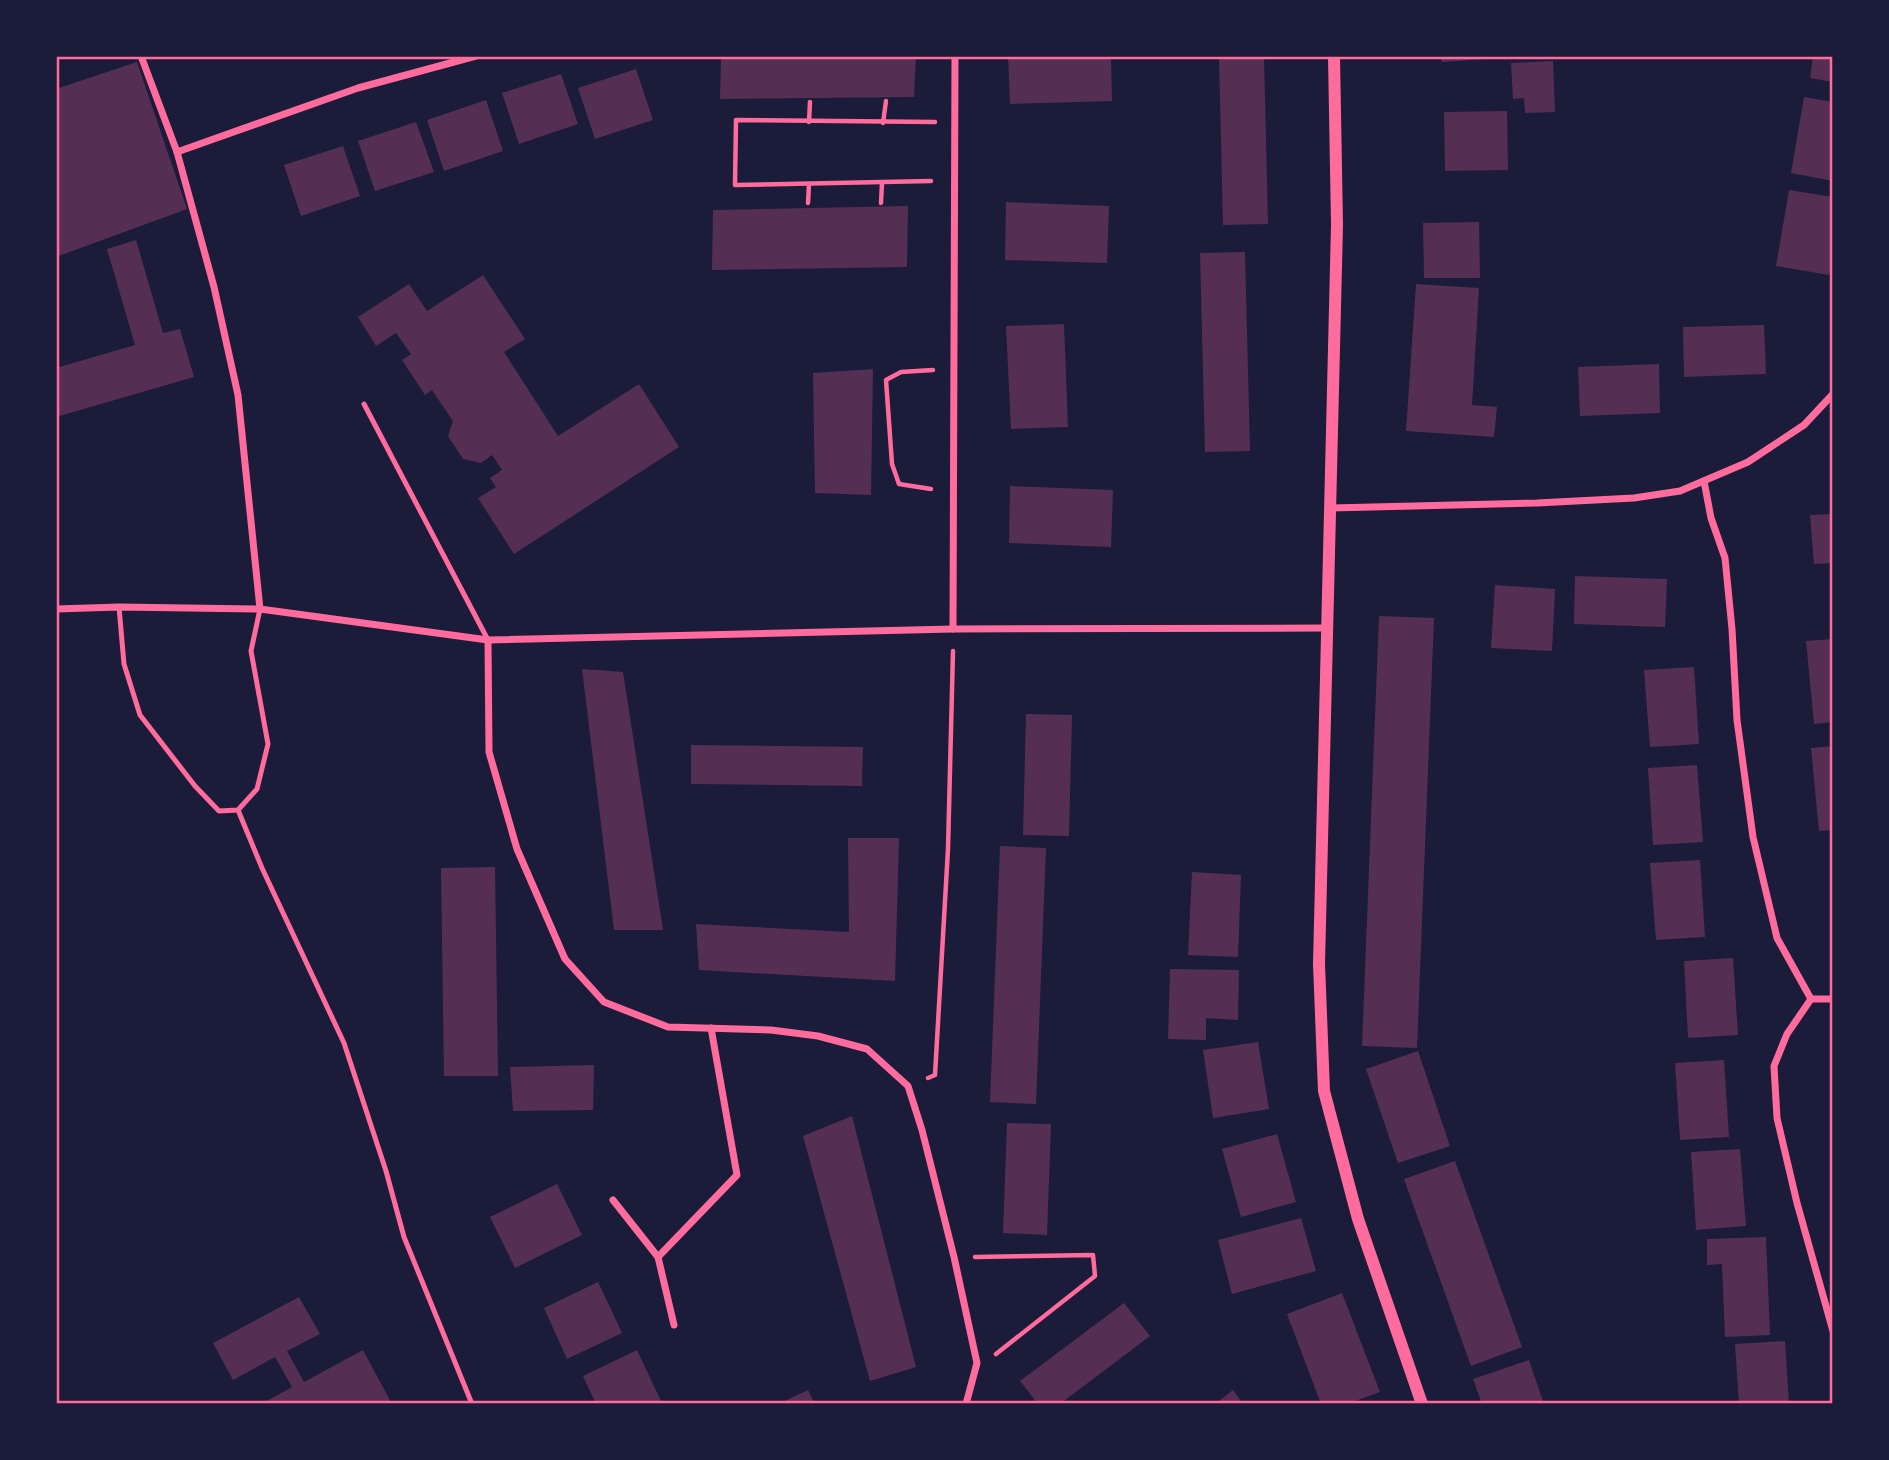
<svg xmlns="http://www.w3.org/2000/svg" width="1889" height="1460" font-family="Roboto,sans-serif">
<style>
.building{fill:#542f53}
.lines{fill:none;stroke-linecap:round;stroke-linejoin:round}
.path{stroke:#ff6b9d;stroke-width:4.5}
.service{stroke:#ff6b9d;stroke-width:5}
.minor{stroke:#ff6b9d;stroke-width:7}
.tertiary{stroke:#ff6b9d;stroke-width:12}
.neatline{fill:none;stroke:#ff6b9d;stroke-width:2.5}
</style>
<rect width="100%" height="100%" fill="#1b1b3a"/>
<g class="building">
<polygon points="721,56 916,56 914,97 720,99"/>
<polygon points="1008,56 1111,56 1112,101 1010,104"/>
<polygon points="1219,56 1264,56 1268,224 1223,225"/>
<polygon points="1441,56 1501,56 1501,58 1442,62"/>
<polygon points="1813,56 1833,56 1833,82 1810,78"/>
<polygon points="1553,61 1555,112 1525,113 1524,98 1513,99 1511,63"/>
<polygon points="137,62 187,209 56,257 56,89"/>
<polygon points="636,69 653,120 595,139 578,88"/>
<polygon points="561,74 578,124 519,144 502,93"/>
<polygon points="1804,97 1833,102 1833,181 1791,173"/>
<polygon points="486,100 503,151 444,171 427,120"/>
<polygon points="1507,111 1508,170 1445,171 1444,112"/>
<polygon points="416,122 434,172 375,191 358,141"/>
<polygon points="343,146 360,196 301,216 284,165"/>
<polygon points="1789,190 1833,197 1833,256 1829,275 1776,266"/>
<polygon points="1006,202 1109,206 1107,263 1005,260"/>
<polygon points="908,206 907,267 712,270 713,210"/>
<polygon points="1479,222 1480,278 1424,278 1423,223"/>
<polygon points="136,240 163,333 180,329 194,377 56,417 56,368 135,345 107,249"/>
<polygon points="1245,252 1250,451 1205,452 1200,253"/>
<polygon points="483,275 525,339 504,352 558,436 639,384 679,447 514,554 478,498 496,487 490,478 502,470 492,455 481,463 463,459 448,436 453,421 432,390 425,395 402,360 411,354 396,333 376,346 358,317 409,284 427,311"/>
<polygon points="1416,284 1479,288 1472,405 1497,407 1494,437 1406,431"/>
<polygon points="1064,324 1068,427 1011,429 1006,326"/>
<polygon points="1764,325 1766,374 1684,377 1683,327"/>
<polygon points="1659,364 1660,413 1580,416 1578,367"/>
<polygon points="873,369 871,495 815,493 813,373"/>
<polygon points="1010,486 1113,490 1111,547 1009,543"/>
<polygon points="1833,514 1833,563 1814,564 1810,515"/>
<polygon points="1575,576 1667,579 1665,627 1574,624"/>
<polygon points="1495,585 1555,589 1552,651 1491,648"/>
<polygon points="1379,616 1434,618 1417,1048 1362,1046"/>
<polygon points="1833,639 1833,722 1814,724 1806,641"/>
<polygon points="1694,667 1699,744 1650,747 1644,670"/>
<polygon points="582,669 623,672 663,930 614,930"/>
<polygon points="1026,714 1072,715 1069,836 1023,835"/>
<polygon points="691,745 863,747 862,786 691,784"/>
<polygon points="1833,746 1833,830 1819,831 1811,748"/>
<polygon points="1697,765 1703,842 1653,845 1648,768"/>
<polygon points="848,838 899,838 895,981 699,970 696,924 849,932"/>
<polygon points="1000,846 1046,848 1036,1104 990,1102"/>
<polygon points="1700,860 1705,937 1656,940 1650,863"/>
<polygon points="495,867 498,1076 444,1076 441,868"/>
<polygon points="1192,872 1241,875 1238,957 1188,955"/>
<polygon points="1733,958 1738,1035 1688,1038 1684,961"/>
<polygon points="1170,969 1239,970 1238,1020 1206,1018 1206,1040 1168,1039"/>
<polygon points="1258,1042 1269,1109 1213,1118 1203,1050"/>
<polygon points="1418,1051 1450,1146 1398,1163 1366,1069"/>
<polygon points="1724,1060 1729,1137 1680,1140 1675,1063"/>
<polygon points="594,1065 593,1110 513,1111 510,1067"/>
<polygon points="852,1116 916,1367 870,1381 803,1136"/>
<polygon points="1007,1123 1051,1124 1047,1235 1003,1233"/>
<polygon points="1277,1134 1296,1202 1241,1217 1222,1149"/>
<polygon points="1740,1149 1746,1226 1696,1230 1691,1152"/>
<polygon points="1455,1161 1522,1347 1471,1366 1404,1179"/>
<polygon points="557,1184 582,1235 515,1268 490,1217"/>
<polygon points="1301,1218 1316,1271 1232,1294 1218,1240"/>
<polygon points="1766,1237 1770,1335 1725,1337 1722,1264 1707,1265 1707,1239"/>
<polygon points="598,1282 622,1333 567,1359 544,1308"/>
<polygon points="1342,1293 1380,1392 1347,1404 1321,1404 1287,1314"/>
<polygon points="299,1297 320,1334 287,1351 304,1382 363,1350 392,1404 261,1404 292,1387 275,1357 233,1380 213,1343"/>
<polygon points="1124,1303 1150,1336 1060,1404 1038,1404 1020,1381"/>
<polygon points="1785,1341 1789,1404 1739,1404 1735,1344"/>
<polygon points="637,1350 661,1401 655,1404 596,1404 583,1376"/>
<polygon points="1529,1360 1544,1404 1482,1404 1473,1379"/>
<polygon points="808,1390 815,1404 778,1404"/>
<polygon points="1233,1390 1243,1404 1215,1404"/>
</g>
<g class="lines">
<g class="path">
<polyline points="809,122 810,102"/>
<polyline points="883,123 886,101"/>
<polyline points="931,181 735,185 736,120 935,122"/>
<polyline points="808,203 809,184"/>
<polyline points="881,203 882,183"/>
<polyline points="931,489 899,484 892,464 886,380 901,372 933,370"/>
<polyline points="928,1078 935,1075 948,849 953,651"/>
<polyline points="975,1257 1093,1255 1095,1276 996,1354"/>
</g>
<g class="service">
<polyline points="364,404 488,640"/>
<polyline points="119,607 124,664 140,715 195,786 219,811 238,810 257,789 268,744 251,651 260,609"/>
<polyline points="238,810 262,868 344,1043 386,1171 404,1237 472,1404"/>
</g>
<g class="minor">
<polyline points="141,56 177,152 214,287 238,395 260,609"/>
<polyline points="177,152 358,88 476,56"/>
<polyline points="1704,481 1711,518 1725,558 1732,629 1737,720 1753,837 1777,938 1811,999 1833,999"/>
<polyline points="1331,508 1537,503 1634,498 1680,491 1748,462 1804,425 1833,394"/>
<polyline points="56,609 119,607 260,609 488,640 953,629 1327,628"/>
<polyline points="953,629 955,56"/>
<polyline points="488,640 489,752 517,849 565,959 604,1002 668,1027 771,1030 818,1036 867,1049 908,1086 922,1130 954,1257 977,1363 966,1404"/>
<polyline points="1811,999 1787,1034 1774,1066 1777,1118 1797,1203 1833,1331"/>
<polyline points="613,1200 658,1257 674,1325"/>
<polyline points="658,1257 737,1175 711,1028"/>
</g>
<polyline class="tertiary" points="1334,56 1337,225 1319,964 1324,1091 1358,1219 1422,1404"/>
</g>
<rect width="1889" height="1460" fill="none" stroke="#1b1b3a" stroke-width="116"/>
<rect x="58" y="58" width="1773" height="1344" class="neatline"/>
</svg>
